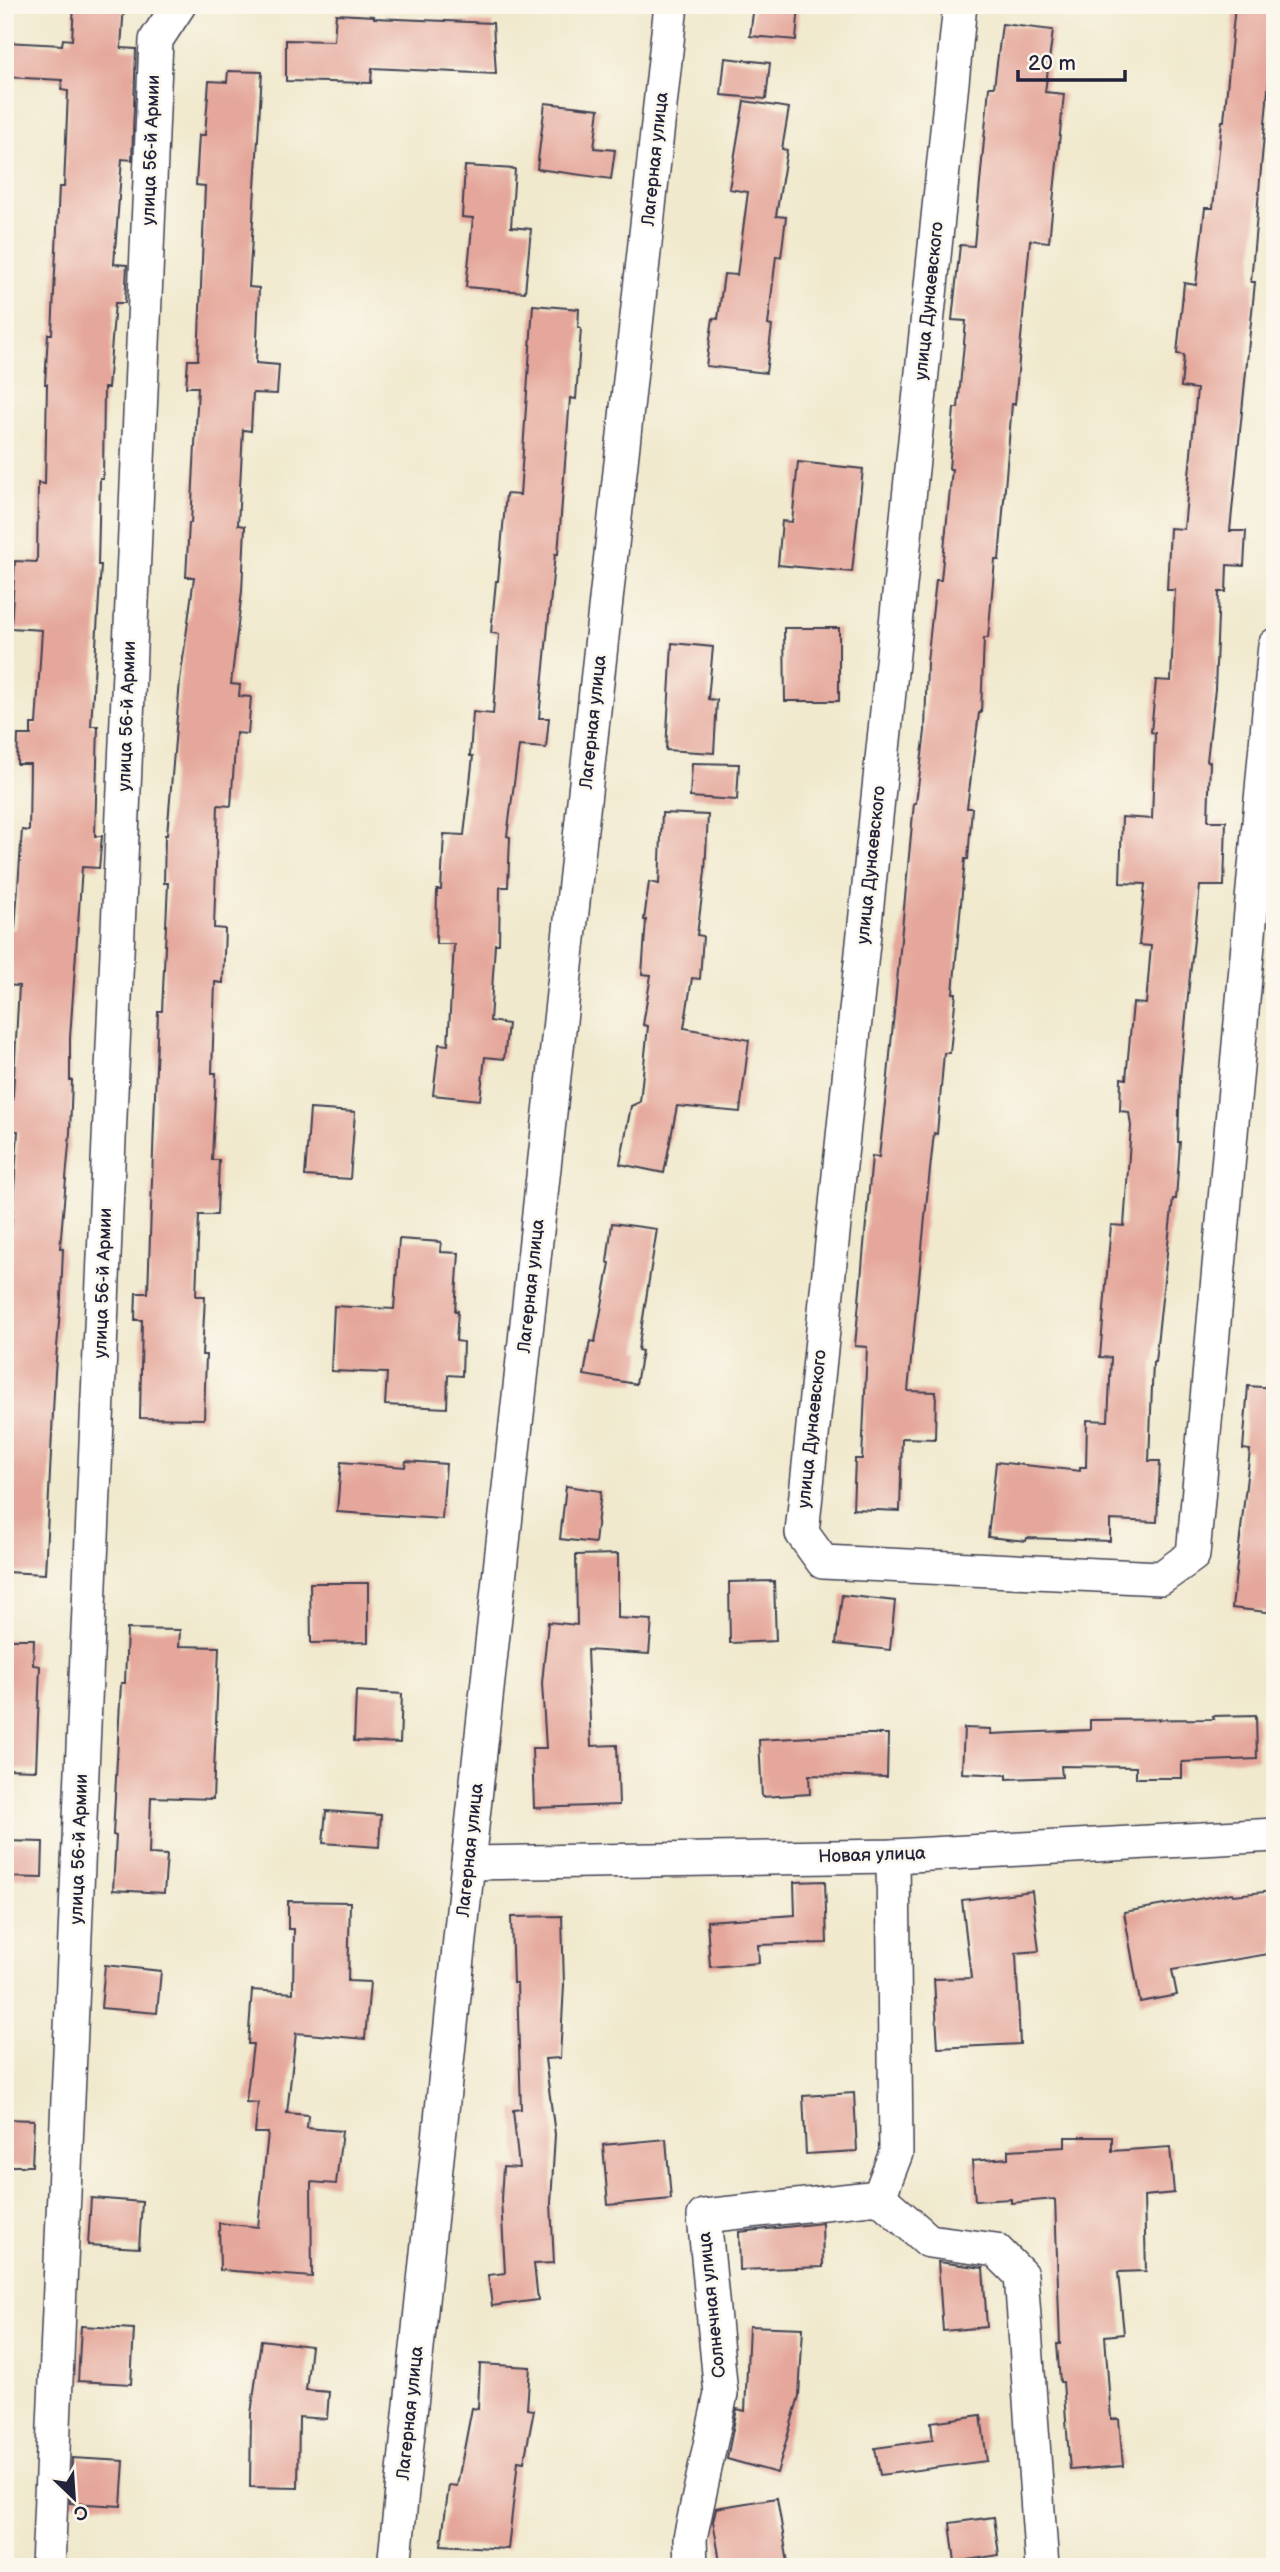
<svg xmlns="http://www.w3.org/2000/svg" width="1280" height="2572" font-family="'Balsamiq Sans',sans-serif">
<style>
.building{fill:#e5a79b}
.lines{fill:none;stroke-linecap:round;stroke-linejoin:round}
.street-casing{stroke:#414051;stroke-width:36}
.street{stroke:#fff;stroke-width:33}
.labels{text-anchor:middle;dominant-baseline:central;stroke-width:5;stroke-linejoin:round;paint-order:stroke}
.street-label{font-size:18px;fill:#22223b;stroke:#fbf7ec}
</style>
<rect width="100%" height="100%" fill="#fbf7ec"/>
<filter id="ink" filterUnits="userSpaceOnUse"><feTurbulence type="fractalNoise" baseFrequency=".0143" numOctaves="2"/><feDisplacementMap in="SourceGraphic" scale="14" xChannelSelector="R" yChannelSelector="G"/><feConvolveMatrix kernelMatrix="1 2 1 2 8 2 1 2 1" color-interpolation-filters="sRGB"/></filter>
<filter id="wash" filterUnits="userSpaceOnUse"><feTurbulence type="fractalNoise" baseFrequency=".00686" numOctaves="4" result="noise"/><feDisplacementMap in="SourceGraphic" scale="28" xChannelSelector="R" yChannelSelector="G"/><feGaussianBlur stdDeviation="1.57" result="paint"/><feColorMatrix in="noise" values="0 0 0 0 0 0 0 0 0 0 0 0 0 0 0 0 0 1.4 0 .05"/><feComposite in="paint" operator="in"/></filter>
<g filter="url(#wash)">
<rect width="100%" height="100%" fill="#f0e9cd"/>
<g id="blocks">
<g class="building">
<polygon points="74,5 124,5 121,48 136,49 132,160 122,159 114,264 127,265 125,303 115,303 108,388 104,388 103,479 100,479 98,565 101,565 91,726 98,726 95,836 102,836 99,868 82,867 70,1038 70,1080 72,1080 70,1133 60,1248 63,1249 61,1298 55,1372 45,1574 5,1572 5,1317 18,1131 11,1130 19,986 5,985 5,968 8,929 15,929 22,830 29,831 30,764 17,764 18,735 31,735 31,724 36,724 42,630 11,628 15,561 37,562 38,483 45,484 47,384 45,384 48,334 52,334 59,187 64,187 68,91 61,90 62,80 5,77 5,42 62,45 63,39 72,40"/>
<polygon points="754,5 799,5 796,40 750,36"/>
<polygon points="1235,5 1275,5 1275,10 1251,282 1255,282 1230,531 1246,531 1244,566 1227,565 1226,592 1219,592 1215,689 1207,761 1210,762 1208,821 1226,821 1224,886 1200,886 1190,975 1180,1079 1178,1142 1180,1142 1176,1199 1173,1199 1155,1362 1153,1362 1149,1461 1160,1461 1157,1522 1110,1520 1110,1541 1027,1538 1026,1541 988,1537 996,1462 1080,1471 1080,1467 1086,1467 1087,1420 1108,1421 1111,1358 1100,1357 1111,1225 1124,1226 1131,1126 1129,1112 1120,1111 1121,1078 1126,1079 1133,1003 1146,1004 1151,946 1139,945 1145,884 1120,883 1122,817 1152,819 1155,733 1151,732 1156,680 1171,681 1175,590 1167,590 1170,528 1184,529 1197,389 1181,387 1184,355 1177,354 1184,283 1196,285 1205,208 1213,208 1222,121 1224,121"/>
<polygon points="336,14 374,16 374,18 493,23 496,74 372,68 371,83 286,81 286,40 334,41"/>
<polygon points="1002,24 1053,30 1045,92 1064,94 1049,242 1030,240 1015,404 1012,404 999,560 995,560 988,638 984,638 981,713 979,713 967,808 972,808 968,859 965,859 953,993 956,993 950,1053 944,1053 937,1134 934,1133 926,1207 908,1391 936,1392 935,1439 902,1438 900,1511 853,1509 855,1459 862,1459 867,1347 855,1346 872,1156 879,1157 888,1076 914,803 916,803 925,731 927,662 936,580 941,580 952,469 949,469 954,408 958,408 966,321 952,320 960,245 974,246 989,87 994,87"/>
<polygon points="725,58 770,63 766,99 721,95"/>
<polygon points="228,71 262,72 249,287 259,288 256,363 279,365 277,394 253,393 251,431 243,430 238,525 245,526 242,591 231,684 240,685 239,696 251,697 248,734 236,733 231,806 218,805 214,928 225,929 223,983 215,982 212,1073 216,1073 212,1160 219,1160 217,1215 199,1215 196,1296 205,1296 202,1355 206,1355 204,1419 140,1418 142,1320 135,1320 136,1293 148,1293 158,1011 162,1011 168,883 164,883 165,835 167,835 180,681 194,577 186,577 189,523 191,523 198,387 186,387 188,360 198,360 205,186 196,185 199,135 205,135 209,81 227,82"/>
<polygon points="744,101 789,108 782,149 787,150 776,216 786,217 781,257 776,256 768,325 772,326 766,373 706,366 713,318 718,319 724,274 737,275 748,192 729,189"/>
<polygon points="545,103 599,109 594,148 615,150 611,179 537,169"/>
<polygon points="465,166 515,169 511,227 531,229 525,292 466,287 473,218 462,217"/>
<polygon points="533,305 579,309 578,328 581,328 576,399 570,398 558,554 555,554 539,718 549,718 546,748 519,746 507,836 510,837 508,887 500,887 499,944 495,944 490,1021 508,1024 504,1059 485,1057 480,1100 433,1095 439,1044 448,1045 454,944 436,944 437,890 441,890 444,834 464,835 473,756 470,756 473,712 493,714 499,634 491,633 496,581 498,581 506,494 520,495"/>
<polygon points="798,462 863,469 852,572 778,565 782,521 792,522"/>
<polygon points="784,628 839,628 839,701 785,701"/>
<polygon points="672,643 713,647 708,699 717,700 714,753 666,750"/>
<polygon points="692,763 739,764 737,800 690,797"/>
<polygon points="662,813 708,815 705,872 697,935 703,936 700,979 692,978 684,1028 749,1040 740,1112 677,1106 664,1173 620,1164 631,1106 640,1102 648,1026 643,1025 651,975 642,974 646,920 644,920 649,882 659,884"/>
<polygon points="310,1109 355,1112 350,1179 305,1176"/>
<polygon points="612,1223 657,1229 638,1350 642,1351 636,1384 584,1375 590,1341 595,1342 610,1263 607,1262"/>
<polygon points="399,1239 441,1242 440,1252 459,1253 455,1311 458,1311 456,1341 463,1342 462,1376 448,1375 447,1408 385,1405 387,1373 331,1371 334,1306 394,1309"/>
<polygon points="1248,1386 1275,1388 1275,1613 1232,1608 1250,1450 1243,1449"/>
<polygon points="406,1461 446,1464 442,1519 337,1512 341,1462 405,1467"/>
<polygon points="566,1486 601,1491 595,1543 560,1539"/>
<polygon points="618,1554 618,1618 652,1620 649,1654 587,1650 591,1746 617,1745 619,1805 534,1808 532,1748 546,1748 542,1683 548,1622 577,1625 576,1555"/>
<polygon points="774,1581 776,1641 730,1643 729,1582"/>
<polygon points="310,1583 368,1583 368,1642 311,1643"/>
<polygon points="842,1595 895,1601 890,1650 836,1644"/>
<polygon points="127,1629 180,1630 179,1646 219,1647 213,1799 151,1797 149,1854 167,1855 164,1893 113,1890 116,1836 113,1835 121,1683 125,1683"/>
<polygon points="5,1639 34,1639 33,1665 40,1666 36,1770 5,1769"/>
<polygon points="356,1691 402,1694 400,1743 354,1741"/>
<polygon points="1256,1715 1257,1759 1182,1762 1182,1778 1136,1778 1136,1767 1061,1766 1062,1777 1007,1779 1007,1775 962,1773 964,1728 991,1729 991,1734 1090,1730 1090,1720 1214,1719 1213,1716"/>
<polygon points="864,1734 888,1734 887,1777 809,1775 810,1794 762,1797 759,1740"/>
<polygon points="326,1811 381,1815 379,1847 323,1843"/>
<polygon points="5,1841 43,1842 42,1878 5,1877"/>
<polygon points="825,1881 827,1943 758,1945 759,1963 710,1967 707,1921 795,1915 794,1882"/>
<polygon points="1032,1891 1039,1951 1016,1953 1020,2044 938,2048 934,1979 971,1978 962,1900"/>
<polygon points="1275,1891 1275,1953 1172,1970 1177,1995 1140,2002 1124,1912 1232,1893 1233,1895"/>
<polygon points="288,1901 350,1902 348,1981 370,1982 365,2039 296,2033 287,2113 308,2115 307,2128 342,2131 336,2184 311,2182 312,2277 220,2270 219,2223 258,2227 268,2133 255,2133 258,2103 246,2102 253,2044 248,2044 252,1990 293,1993 294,1929 288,1929"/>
<polygon points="562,1916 564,1985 560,2058 545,2059 555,2134 551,2203 554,2263 534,2264 538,2300 492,2306 488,2275 505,2273 501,2199 503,2167 519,2168 513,2110 521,2109 517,1983 513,1983 511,1917"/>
<polygon points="105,1965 161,1971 157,2013 101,2008"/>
<polygon points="854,2093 857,2151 806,2154 803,2096"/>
<polygon points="5,2119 34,2120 32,2166 5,2166"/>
<polygon points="1065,2137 1112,2137 1112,2151 1170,2147 1174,2193 1144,2196 1146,2271 1118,2272 1124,2334 1105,2336 1111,2419 1119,2419 1123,2466 1070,2470 1063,2382 1060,2382 1057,2344 1060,2344 1055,2199 1011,2203 1011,2199 975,2201 972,2161 1008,2158 1008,2150 1065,2147"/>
<polygon points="666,2139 671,2199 608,2205 603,2145"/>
<polygon points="91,2198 142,2202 139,2248 88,2245"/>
<polygon points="822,2223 823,2267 740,2270 739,2232"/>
<polygon points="938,2262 983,2268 987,2327 943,2331"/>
<polygon points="81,2326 134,2329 131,2384 78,2381"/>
<polygon points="749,2326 803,2328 799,2396 777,2473 727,2459 737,2409 745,2411"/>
<polygon points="261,2340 311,2346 306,2390 329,2392 327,2419 299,2417 298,2488 250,2487 251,2414"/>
<polygon points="480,2364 530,2367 527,2409 534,2410 524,2462 518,2461 508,2549 441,2545 449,2485 457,2486 472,2408 478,2409"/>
<polygon points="981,2415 987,2461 880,2475 875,2448 933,2440 931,2422"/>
<polygon points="72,2458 124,2461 121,2506 70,2503"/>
<polygon points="777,2498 788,2563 763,2567 721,2567 713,2521 716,2508"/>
<polygon points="994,2517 999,2555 955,2562 950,2523"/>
</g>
</g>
</g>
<g filter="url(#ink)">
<use href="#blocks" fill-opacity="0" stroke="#414051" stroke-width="2"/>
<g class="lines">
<defs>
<g id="street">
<polyline points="960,5 802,1533 823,1562 1161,1578 1193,1555 1275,645"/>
<polyline points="468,1863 893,1856 1275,1835"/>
<polyline points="879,2197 929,2241 996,2250 1021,2275 1042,2567"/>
<polyline points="48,2567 156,40 179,5"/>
<polyline points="394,2567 468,1863 671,5"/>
<polyline points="691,2567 690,2538 721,2394 704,2216 879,2197 896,2153 893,1856"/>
</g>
</defs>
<use href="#street" class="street-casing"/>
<use href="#street" class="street"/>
</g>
</g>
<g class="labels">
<g class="street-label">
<text transform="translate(151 150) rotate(-88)">улица 56-й Армии</text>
<text transform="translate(655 159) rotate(-84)">Лагерная улица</text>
<text transform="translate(929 301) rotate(-84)">улица Дунаевского</text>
<text transform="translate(127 716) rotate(-88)">улица 56-й Армии</text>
<text transform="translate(593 722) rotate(-84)">Лагерная улица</text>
<text transform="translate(871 865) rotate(-84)">улица Дунаевского</text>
<text transform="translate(103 1283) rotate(-88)">улица 56-й Армии</text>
<text transform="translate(531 1286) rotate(-84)">Лагерная улица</text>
<text transform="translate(812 1429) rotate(-84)">улица Дунаевского</text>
<text transform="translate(79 1849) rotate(-88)">улица 56-й Армии</text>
<text transform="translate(470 1850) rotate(-84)">Лагерная улица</text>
<text transform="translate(872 1855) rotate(-2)">Новая улица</text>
<text transform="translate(712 2305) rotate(-96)">Солнечная улица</text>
<text transform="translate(410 2413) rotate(-84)">Лагерная улица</text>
</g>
</g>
<rect width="1280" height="2572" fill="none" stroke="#fbf7ec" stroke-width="28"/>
<g transform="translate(74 2498) rotate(155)" stroke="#fbf7ec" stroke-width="5" paint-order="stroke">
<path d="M0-5L12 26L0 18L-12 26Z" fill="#22223b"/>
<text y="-10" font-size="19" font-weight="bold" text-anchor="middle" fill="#22223b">С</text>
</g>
<path d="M1018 70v10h107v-10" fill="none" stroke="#22223b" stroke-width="3.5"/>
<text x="1028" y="70" font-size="21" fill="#22223b" stroke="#fbf7ec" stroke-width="5" paint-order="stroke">20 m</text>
</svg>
